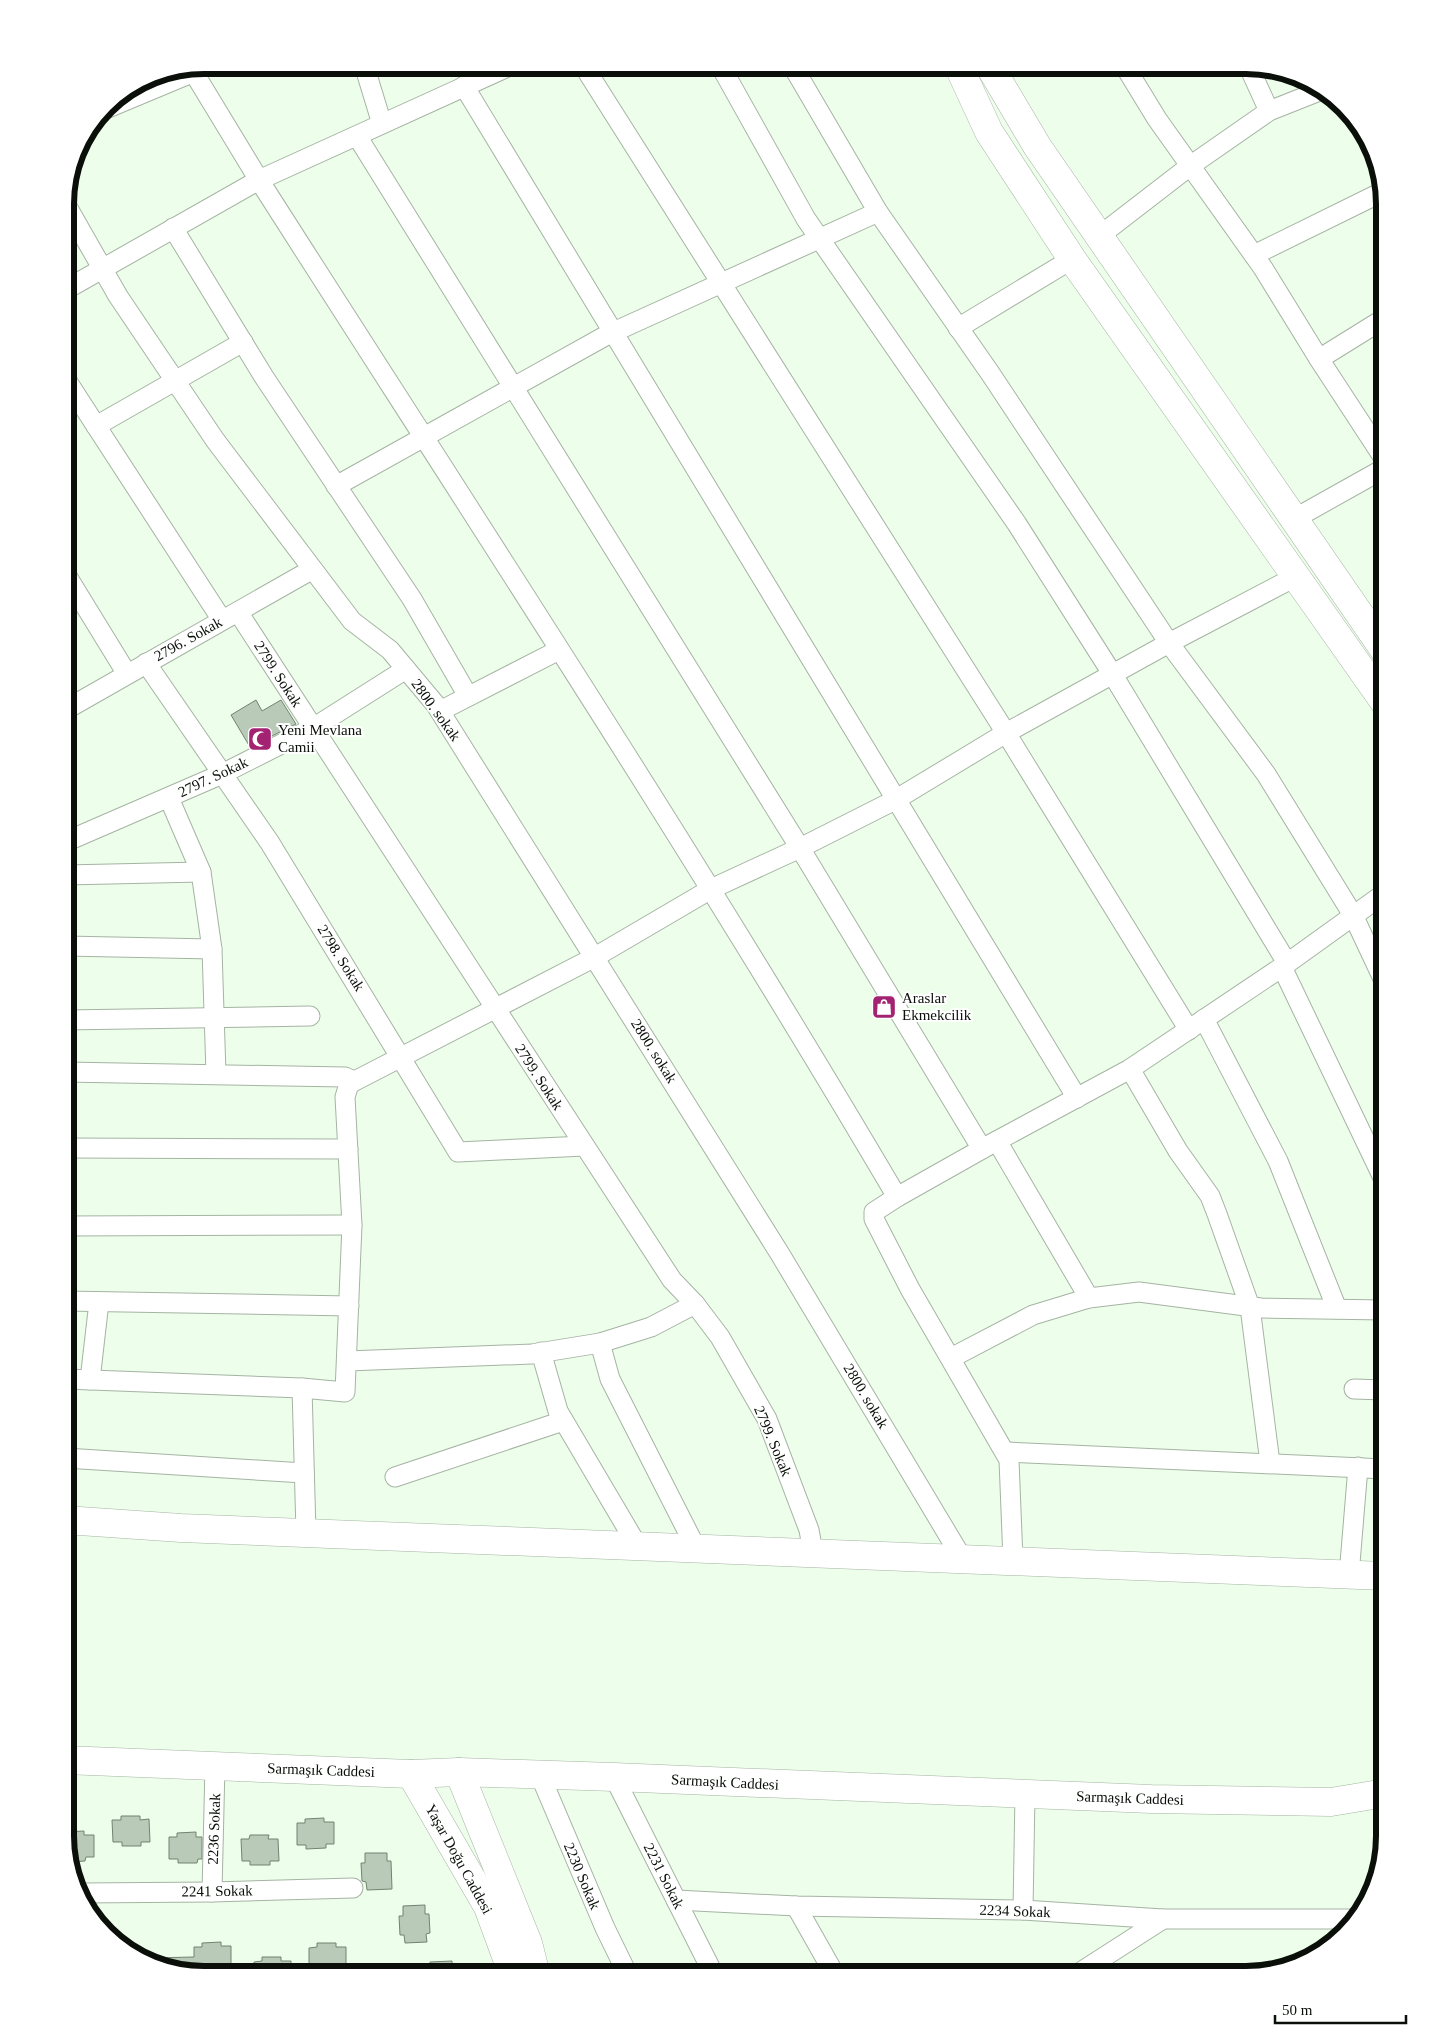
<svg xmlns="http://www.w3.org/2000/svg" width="1450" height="2040" font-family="Georgia,serif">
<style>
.building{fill:#bacab8;stroke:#738271}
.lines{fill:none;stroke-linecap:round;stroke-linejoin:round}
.street-casing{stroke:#a5b4a3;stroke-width:21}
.secondary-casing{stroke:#a5b4a3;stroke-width:29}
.street{stroke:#fff;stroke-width:19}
.secondary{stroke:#fff;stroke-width:28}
.labels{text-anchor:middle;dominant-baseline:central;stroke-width:4;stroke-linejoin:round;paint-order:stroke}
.street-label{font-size:15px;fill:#0a0f09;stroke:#fff}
.poi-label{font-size:15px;fill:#0a0f09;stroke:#fff;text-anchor:start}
.rim{fill:none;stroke:#0a0f09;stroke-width:6}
</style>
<rect width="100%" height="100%" fill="#edfeeb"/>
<g class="building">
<polygon points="256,700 262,711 281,700 296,724 250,747 231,715"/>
<polygon points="121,1816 140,1816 140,1820 149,1819 150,1842 141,1842 141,1846 122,1846 122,1842 113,1842 112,1820 121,1820"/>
<polygon points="324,1818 324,1822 334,1822 334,1844 326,1844 326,1848 306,1849 306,1845 297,1845 297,1823 305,1823 305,1819"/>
<polygon points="84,1831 84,1835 94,1835 94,1857 86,1857 85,1861 72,1862 65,1832"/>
<polygon points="196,1832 196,1837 202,1837 202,1859 198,1859 197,1863 178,1863 178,1859 169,1859 169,1837 177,1837 177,1833"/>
<polygon points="250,1835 269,1835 268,1839 278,1839 279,1861 270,1861 270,1865 250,1865 250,1861 242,1861 241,1839 249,1839"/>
<polygon points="365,1853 387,1853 387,1861 391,1861 392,1889 367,1890 366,1882 362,1881 361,1863 365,1863"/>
<polygon points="425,1905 425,1914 429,1914 430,1933 426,1934 427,1942 405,1943 404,1935 400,1935 399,1916 403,1916 403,1906"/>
<polygon points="221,1942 221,1946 231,1946 231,1969 223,1969 223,1973 189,1973 150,1961 150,1958 194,1957 194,1947 202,1947 202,1943"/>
<polygon points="317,1943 336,1943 336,1947 346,1947 346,1969 338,1969 338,1973 318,1974 318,1970 309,1970 309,1948 317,1947"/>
<polygon points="262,1957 281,1957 281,1961 291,1961 291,1975 254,1975 254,1962 262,1961"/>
<polygon points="452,1961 453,1975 430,1975 430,1962"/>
</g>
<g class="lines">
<defs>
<g id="street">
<polyline points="364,65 382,124"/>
<polyline points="583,65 1006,733 1189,1030"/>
<polyline points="720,65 806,219 1017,524 1113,675 1287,963"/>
<polyline points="792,65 878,212 990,373 1169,643 1266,774 1353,915 1385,983"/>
<polyline points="1124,65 1157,119 1263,268 1319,359 1385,460"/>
<polyline points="1248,65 1269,111"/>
<path d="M191,68l68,112c215,337 435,672 638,1017"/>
<polyline points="464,86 1077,1098"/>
<polyline points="103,110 194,72"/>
<polyline points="357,136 800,848 982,1149"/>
<polyline points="65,203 118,296 215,440 352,621 390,650 436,705 780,1254 962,1558"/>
<polyline points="173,228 264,377 412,599 468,696"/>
<polyline points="1098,237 1190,166 1269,111 1322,90"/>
<polyline points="1254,255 1382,192"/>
<polyline points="65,290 259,180 512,65"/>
<polyline points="958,328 1072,259"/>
<polyline points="1319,359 1385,318"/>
<polyline points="65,378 222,620"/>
<polyline points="96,426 243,342"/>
<polyline points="336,486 607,335 878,212"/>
<polyline points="1294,519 1385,468"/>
<polyline points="65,573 127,674"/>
<polyline points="238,612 672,1280 695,1304 720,1337 767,1419 809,1530 813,1552"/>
<polyline points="1368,625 1385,616"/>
<polyline points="146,663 270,843 458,1152 584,1146"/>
<polyline points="65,710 311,570"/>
<polyline points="440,711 559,650"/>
<polyline points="169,798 201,872 212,949 216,1074"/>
<polyline points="65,842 222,774 313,728 406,669"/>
<polyline points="65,875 201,872"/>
<polyline points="65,946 212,949"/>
<polyline points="1282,967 1385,1182"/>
<polyline points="1204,1019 1278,1161 1337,1309"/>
<polyline points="65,1020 310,1016"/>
<polyline points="1130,1069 1178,1151 1210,1196 1217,1214 1250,1307 1270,1463"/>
<polyline points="65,1072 345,1077 354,1081"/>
<polyline points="997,1141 1089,1298"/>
<polyline points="65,1148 348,1149"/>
<polyline points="65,1226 352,1225"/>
<polyline points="65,1301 349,1306"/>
<polyline points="600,1343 610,1379 696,1548"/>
<polyline points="541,1352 558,1411 637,1545"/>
<polyline points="951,1358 1033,1315 1089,1298 1139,1292 1261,1308 1385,1310"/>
<polyline points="347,1361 532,1354 600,1343 651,1327 695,1304"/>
<polyline points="65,1379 302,1388 345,1392 352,1225 345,1097 349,1084 595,957 711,889 800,848 895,800 1006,733 1169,643 1295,577"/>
<polyline points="90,1380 99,1302"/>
<polyline points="302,1388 306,1532"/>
<polyline points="1354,1389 1385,1390"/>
<polyline points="1006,1452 1385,1469"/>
<polyline points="65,1458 304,1473"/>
<polyline points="395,1477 563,1421"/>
<polyline points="1013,1560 1009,1460 910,1289 874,1219 874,1212 897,1197 991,1144 1130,1069 1282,967 1385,893"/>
<polyline points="1349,1575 1358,1467"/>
<polyline points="540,1775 605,1928 628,1975"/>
<polyline points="614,1777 714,1975"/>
<polyline points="212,1892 215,1765"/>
<polyline points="80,1893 212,1892 353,1888"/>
<polyline points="676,1900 796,1906 1023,1910 1163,1919 1353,1919"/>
<polyline points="796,1906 835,1975"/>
<polyline points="1023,1910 1025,1794"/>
<polyline points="1076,1975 1163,1919"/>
</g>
<g id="secondary">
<polyline points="958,65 989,132 1072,259 1385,703"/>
<polyline points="989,65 1037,146 1385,651"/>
<polyline points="65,1520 181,1528 1385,1576"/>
<polyline points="65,1760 411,1774 459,1772 614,1777 1151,1799 1331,1802 1385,1793"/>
<polyline points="459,1772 528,1943 536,1975"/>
<polyline points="411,1774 488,1907 513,1975"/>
</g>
</defs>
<use href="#street" class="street-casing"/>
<use href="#secondary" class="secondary-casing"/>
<use href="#street" class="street"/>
<use href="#secondary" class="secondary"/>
</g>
<defs>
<symbol id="mosque-square" viewBox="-11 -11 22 22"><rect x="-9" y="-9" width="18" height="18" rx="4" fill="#a32272" stroke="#fff"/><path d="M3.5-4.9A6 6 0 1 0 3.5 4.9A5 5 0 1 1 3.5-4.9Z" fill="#fff"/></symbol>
<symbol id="shop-square" viewBox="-11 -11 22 22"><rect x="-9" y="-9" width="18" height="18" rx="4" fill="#a32272" stroke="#fff"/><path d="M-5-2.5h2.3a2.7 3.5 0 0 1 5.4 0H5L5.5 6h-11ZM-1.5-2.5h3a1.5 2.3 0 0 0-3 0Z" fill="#fff"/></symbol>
</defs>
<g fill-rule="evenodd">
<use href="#mosque-square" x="246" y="725" width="28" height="28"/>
<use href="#shop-square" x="870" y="993" width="28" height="28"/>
</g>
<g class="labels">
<g class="street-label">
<text transform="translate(188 639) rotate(-29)">2796. Sokak</text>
<text transform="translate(278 674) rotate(57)">2799. Sokak</text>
<text transform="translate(436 710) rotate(54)">2800. sokak</text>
<text transform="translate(213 777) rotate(-25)">2797. Sokak</text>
<text transform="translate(341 958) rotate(58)">2798. Sokak</text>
<text transform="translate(654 1051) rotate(58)">2800. sokak</text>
<text transform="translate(539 1077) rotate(57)">2799. Sokak</text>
<text transform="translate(866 1396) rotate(59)">2800. sokak</text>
<text transform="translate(773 1441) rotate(67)">2799. Sokak</text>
<text transform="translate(321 1770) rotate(2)">Sarmaşık Caddesi</text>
<text transform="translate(725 1782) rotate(3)">Sarmaşık Caddesi</text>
<text transform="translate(1130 1798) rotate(2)">Sarmaşık Caddesi</text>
<text transform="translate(214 1829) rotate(-88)">2236 Sokak</text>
<text transform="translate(459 1859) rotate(61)">Yaşar Doğu Caddesi</text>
<text transform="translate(582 1876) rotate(67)">2230 Sokak</text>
<text transform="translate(664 1876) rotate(63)">2231 Sokak</text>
<text transform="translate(217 1891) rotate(-1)">2241 Sokak</text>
<text transform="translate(1015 1911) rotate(2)">2234 Sokak</text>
</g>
<g class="poi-label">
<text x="278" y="730">Yeni Mevlana<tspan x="278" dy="17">Camii</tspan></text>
<text x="902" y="998">Araslar<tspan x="902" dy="17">Ekmekcilik</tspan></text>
</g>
</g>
<path d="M0 0H1450V2040H0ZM204 74H1246A130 130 0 0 1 1376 204V1836A130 130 0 0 1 1246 1966H204A130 130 0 0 1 74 1836V204A130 130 0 0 1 204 74Z" fill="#fff" fill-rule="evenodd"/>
<path class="rim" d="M204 74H1246A130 130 0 0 1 1376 204V1836A130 130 0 0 1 1246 1966H204A130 130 0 0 1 74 1836V204A130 130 0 0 1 204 74Z"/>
<path d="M1275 2015v8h131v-8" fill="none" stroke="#0a0f09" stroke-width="2.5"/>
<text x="1282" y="2015" font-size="15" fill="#0a0f09" stroke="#ffffff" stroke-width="4" paint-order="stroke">50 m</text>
</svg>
